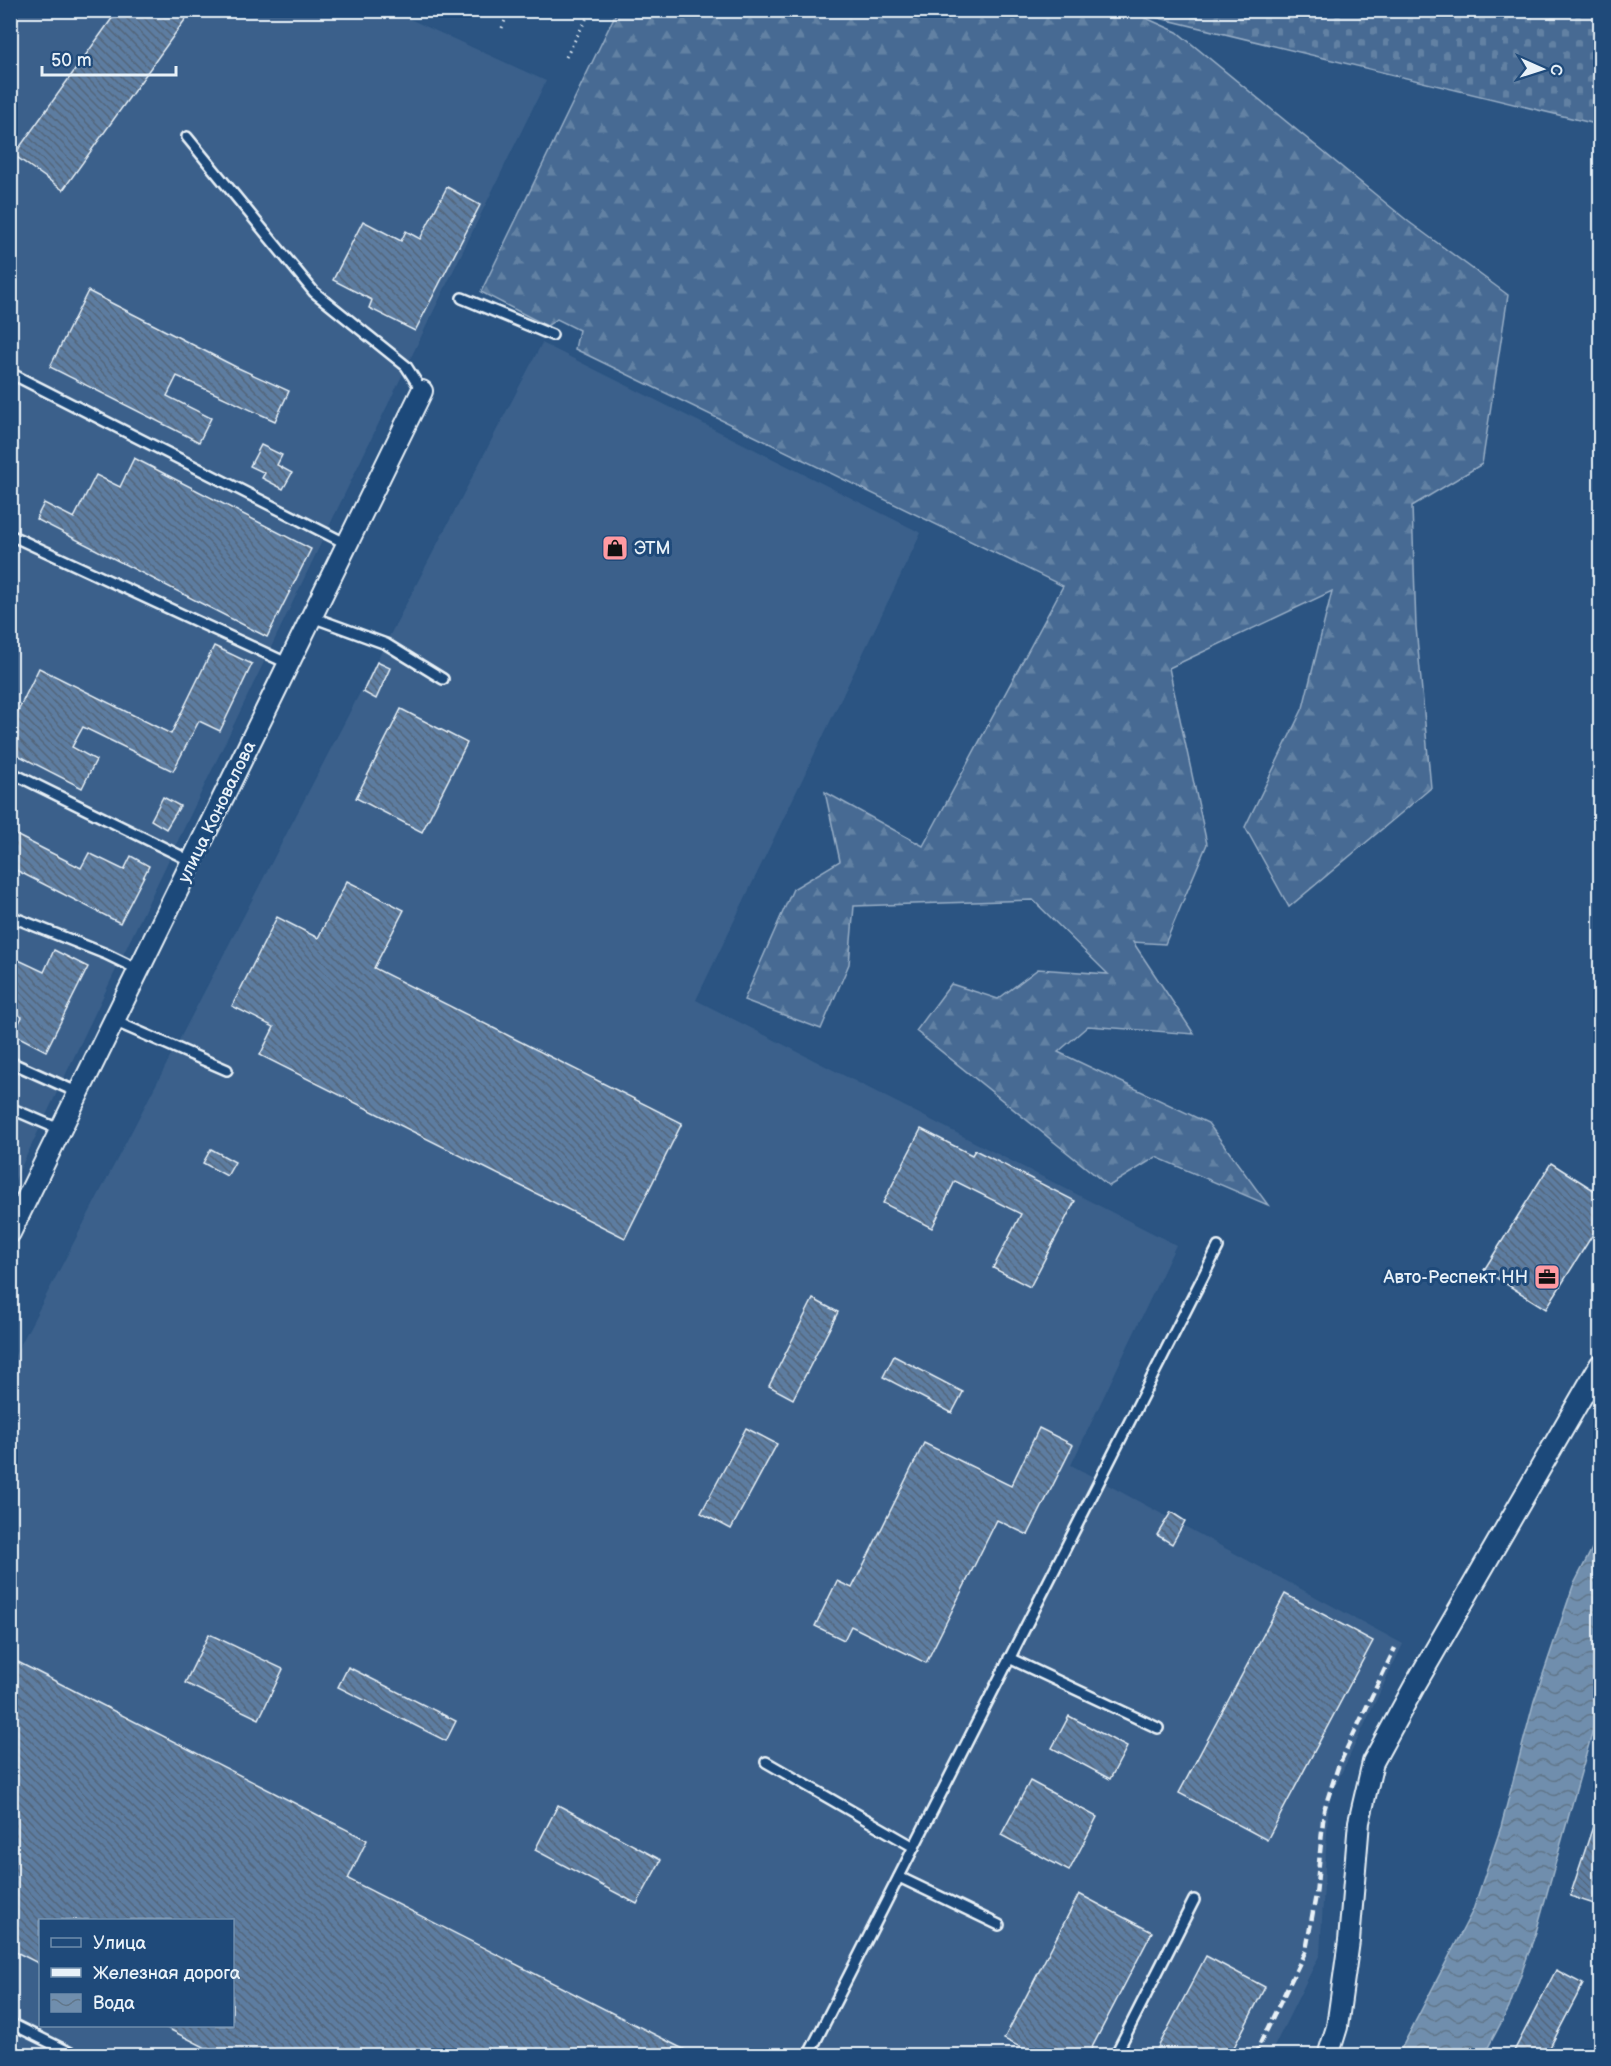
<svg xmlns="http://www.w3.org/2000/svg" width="1611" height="2066" font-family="'Balsamiq Sans',sans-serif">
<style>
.built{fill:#3a608b;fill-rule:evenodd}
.forest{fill:url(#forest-firs);stroke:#98aec6;stroke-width:1.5}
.cemetery{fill:url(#cemetery-stones);stroke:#98aec6;stroke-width:1.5}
.water{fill:url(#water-waves);stroke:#a0b6cb;stroke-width:1.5}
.building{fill:url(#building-back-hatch);stroke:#e8f1f8;stroke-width:1.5}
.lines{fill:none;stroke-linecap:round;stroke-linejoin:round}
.service-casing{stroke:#e8f1f8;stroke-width:14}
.minor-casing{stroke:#e8f1f8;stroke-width:24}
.path{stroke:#e8f1f8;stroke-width:3;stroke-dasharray:1.5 4.5;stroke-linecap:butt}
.service{stroke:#1f4a7a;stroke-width:9}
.minor{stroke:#1f4a7a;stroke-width:20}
.rail{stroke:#e8f1f8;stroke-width:4.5;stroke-dasharray:9 4.5;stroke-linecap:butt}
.labels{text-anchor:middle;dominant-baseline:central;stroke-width:6;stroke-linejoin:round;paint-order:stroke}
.poi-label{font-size:18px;fill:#e8f1f8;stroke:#1f4a7a;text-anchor:start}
.street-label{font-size:18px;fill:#e8f1f8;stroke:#1f4a7a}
</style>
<defs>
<pattern id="forest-firs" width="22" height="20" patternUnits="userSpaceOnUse" patternTransform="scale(1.5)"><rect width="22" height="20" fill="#476b93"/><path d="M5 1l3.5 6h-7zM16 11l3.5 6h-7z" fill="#6281a3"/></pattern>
<pattern id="cemetery-stones" width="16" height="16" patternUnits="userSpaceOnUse" patternTransform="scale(1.5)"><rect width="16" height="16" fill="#476b93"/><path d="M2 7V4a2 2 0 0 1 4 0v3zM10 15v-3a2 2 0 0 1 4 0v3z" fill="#6281a3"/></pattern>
<pattern id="water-waves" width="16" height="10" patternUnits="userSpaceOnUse" patternTransform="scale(1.5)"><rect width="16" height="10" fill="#708ead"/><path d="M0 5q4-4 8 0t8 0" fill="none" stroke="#61768a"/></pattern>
<pattern id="building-back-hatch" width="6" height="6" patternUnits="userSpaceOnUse" patternTransform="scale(1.5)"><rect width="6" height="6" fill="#5d7da1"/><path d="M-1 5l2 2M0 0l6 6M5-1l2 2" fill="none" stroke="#53657a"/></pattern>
</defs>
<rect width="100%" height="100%" fill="#2b5482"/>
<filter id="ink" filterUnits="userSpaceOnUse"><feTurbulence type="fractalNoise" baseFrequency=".0167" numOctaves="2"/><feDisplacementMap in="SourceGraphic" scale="12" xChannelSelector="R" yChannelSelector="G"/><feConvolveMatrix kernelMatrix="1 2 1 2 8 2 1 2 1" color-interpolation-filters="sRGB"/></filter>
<g filter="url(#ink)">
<g class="built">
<polygon points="11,11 392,11 546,81 374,433 11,1188"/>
<path d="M542,343l379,190 -225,467 480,245 -105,220 332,179 -74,155 -9,155 -50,101h-1259l-1,-690zM40,1920h192v106h-192z"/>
</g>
<polygon class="forest" points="1128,10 1177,32 1409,222 1508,295 1482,464 1412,506 1416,627 1431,788 1289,907 1245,827 1303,708 1332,591 1169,668 1207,844 1165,944 1133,942 1194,1034 1088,1026 1058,1052 1208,1123 1268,1205 1156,1157 1109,1186 916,1031 951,984 998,999 1038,969 1108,974 1033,900 854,906 849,964 821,1029 744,1000 793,889 840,861 825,792 923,846 1063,586 575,349 579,330 557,319 547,326 481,292 617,11"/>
<polygon class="cemetery" points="1130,11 1600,11 1600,125"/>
<polygon class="water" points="1600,1533 1600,1705 1536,1932 1509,2008 1484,2055 1398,2055 1473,1910 1501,1827 1534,1701 1573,1586"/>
<g class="building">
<polygon points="118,10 192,10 63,190 14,155"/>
<polygon points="447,187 480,205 415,331 369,308 372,300 333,280 363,221 401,241 406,231 420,239"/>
<polygon points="88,291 236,367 289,391 275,421 177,376 167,396 211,418 199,442 50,367"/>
<polygon points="261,445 282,455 277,465 292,473 283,489 262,478 265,473 250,466"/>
<polygon points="134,458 311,549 267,637 36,519 44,503 74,518 96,475 120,487"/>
<polygon points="214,646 252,664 220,731 199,721 173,771 83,727 72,747 96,760 82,788 10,751 10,712 16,715 39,668 171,734"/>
<polygon points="377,662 390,668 376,699 363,692"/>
<polygon points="401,709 467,743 422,832 356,798"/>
<polygon points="163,797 180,806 166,829 151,820"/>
<polygon points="10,832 81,868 89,853 124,870 131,856 149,866 120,923 10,867"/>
<polygon points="347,881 404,910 374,968 682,1123 625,1238 260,1055 274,1027 232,1006 277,917 318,938"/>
<polygon points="54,950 88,967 46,1051 13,1034 22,1017 10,1011 10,956 44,972"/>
<polygon points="921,1129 972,1155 975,1150 1075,1201 1030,1287 993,1268 1021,1214 955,1181 932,1228 883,1203"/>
<polygon points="211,1149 235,1162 227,1176 203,1163"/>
<polygon points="1551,1163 1600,1194 1600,1223 1546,1309 1484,1270"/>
<polygon points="813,1299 838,1312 793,1399 769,1386"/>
<polygon points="894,1356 963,1392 952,1413 883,1377"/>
<polygon points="746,1428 777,1444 731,1529 701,1513"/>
<polygon points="1039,1428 1073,1445 1028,1535 997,1520 926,1663 851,1626 844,1640 815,1626 837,1581 852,1588 924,1443 1011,1486"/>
<polygon points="1171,1512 1185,1521 1172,1544 1157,1535"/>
<polygon points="1285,1594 1373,1641 1267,1840 1179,1793"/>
<polygon points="209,1634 283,1669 259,1719 185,1683"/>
<polygon points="10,1658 367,1840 348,1879 695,2055 220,2055 161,2025 232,2025 232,1920 40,1920 40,1964 10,1949"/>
<polygon points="348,1667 456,1721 446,1741 338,1687"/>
<polygon points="1069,1716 1127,1747 1110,1779 1052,1748"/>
<polygon points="1030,1781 1097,1817 1069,1871 1001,1835"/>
<polygon points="558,1805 661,1860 637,1904 535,1850"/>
<polygon points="1598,1811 1600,1812 1600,1906 1570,1896"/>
<polygon points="1079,1894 1152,1932 1088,2055 1036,2055 1004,2039"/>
<polygon points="1206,1956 1265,1987 1230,2055 1154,2055"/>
<polygon points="1556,1970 1583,1984 1546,2055 1512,2055"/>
</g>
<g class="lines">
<defs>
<g id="service">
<polyline points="187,137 314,292 406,366 422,391"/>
<polyline points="462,298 552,335"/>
<polyline points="10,373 347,544"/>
<polyline points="10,535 289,664"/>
<polyline points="312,617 386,644 443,679"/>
<polyline points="10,772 193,862"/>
<polyline points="10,916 106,954 139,970"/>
<polyline points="114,1021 227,1070"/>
<polyline points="10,1062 79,1093"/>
<polyline points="10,1108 61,1130"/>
<polyline points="1009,1658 1158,1728"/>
<polyline points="766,1762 914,1847"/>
<polyline points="899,1877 999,1925"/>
<polyline points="10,2023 77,2056"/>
<polyline points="808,2056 1218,1247"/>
<polyline points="1115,2056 1194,1900"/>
</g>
<g id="minor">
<polyline points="10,1233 422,391"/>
<polyline points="1328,2056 1337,2027 1349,1941 1359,1822 1373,1762 1415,1685 1600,1365"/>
</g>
</defs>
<use href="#service" class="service-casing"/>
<use href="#minor" class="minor-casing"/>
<g class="path">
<polyline points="502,28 509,10"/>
<polyline points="566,57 591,10"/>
</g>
<use href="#service" class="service"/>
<use href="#minor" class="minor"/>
<polyline class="rail" points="1254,2056 1306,1950 1316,1895 1324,1810 1338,1767 1395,1648"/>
</g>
</g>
<defs>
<symbol id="shop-square" viewBox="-11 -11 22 22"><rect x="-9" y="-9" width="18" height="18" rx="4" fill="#ff9aa2" stroke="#1f4a7a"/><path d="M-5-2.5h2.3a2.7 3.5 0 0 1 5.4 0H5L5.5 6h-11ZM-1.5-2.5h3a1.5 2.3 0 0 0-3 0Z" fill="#111"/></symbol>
<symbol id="office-square" viewBox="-11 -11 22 22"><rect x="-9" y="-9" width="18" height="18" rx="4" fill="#ff9aa2" stroke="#1f4a7a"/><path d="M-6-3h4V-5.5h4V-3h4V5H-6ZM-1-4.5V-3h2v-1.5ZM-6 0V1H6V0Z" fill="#111"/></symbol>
</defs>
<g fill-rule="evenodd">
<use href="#shop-square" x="600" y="533" width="30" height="30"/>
<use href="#office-square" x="1532" y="1262" width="30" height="30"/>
</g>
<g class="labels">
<g class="poi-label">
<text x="634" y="548">ЭТМ</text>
<text x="1528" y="1277" text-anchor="end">Авто-Респект НН</text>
</g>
<g class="street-label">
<text transform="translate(217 812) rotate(-64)">улица Коновалова</text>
</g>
</g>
<rect width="1611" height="2066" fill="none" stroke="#1f4a7a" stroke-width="36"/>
<rect x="18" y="18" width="1575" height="2030" fill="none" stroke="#e8f1f8" stroke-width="2" filter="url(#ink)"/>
<rect x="39" y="1919" width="195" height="108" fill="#1f4a7a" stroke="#6f8dac" stroke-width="1.5"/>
<rect x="51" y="1938" width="30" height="9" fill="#1f4a7a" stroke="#6f8dac" stroke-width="1.5"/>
<text x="93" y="1949" font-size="18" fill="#e8f1f8">Улица</text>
<rect x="51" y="1968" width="30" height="9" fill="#e8f1f8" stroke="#6f8dac" stroke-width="1.5"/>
<text x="93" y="1979" font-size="18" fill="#e8f1f8">Железная дорога</text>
<rect x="51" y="1994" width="30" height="18" fill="url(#water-waves)" stroke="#6f8dac" stroke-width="1.5"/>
<text x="93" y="2009" font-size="18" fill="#e8f1f8">Вода</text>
<g transform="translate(1542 69) rotate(93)" stroke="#1f4a7a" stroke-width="4.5" paint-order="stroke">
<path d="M0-4.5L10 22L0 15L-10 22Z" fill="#e8f1f8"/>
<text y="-9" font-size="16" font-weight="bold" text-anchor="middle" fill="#e8f1f8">С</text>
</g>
<path d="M42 66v9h134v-9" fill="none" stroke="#e8f1f8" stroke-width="3"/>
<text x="51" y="66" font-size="18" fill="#e8f1f8" stroke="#1f4a7a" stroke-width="4.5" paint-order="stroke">50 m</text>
</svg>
